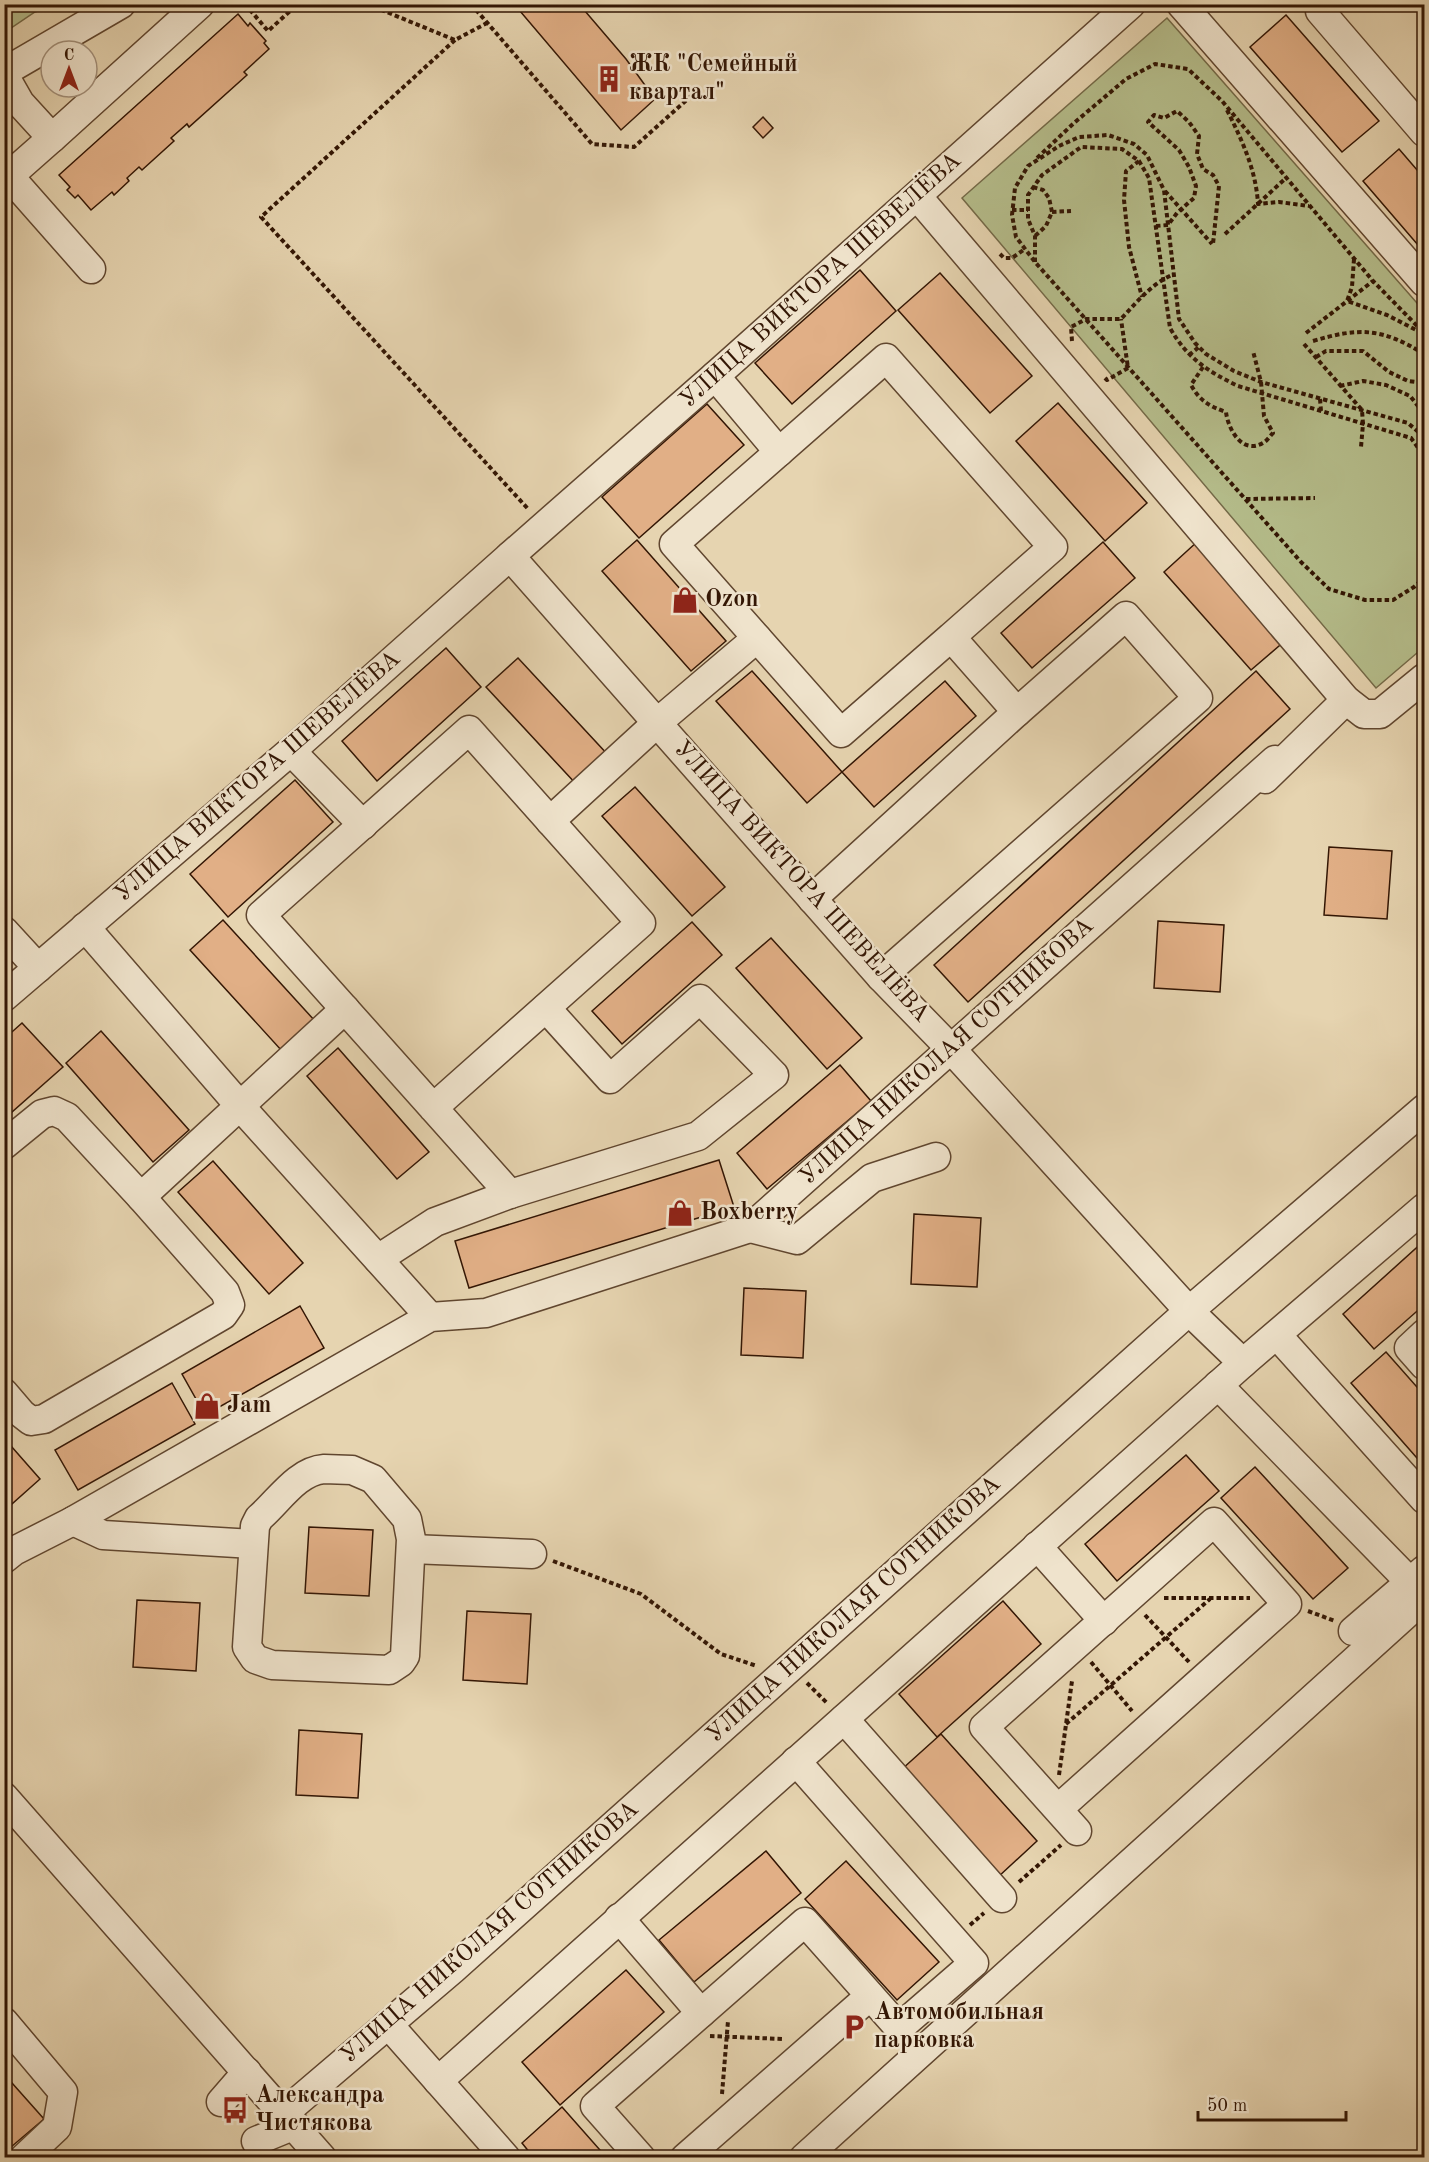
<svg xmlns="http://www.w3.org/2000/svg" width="1429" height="2162" font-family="'Old Standard TT',serif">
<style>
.green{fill:#b5bd8b;stroke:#746a48;stroke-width:1.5}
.building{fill:#e1af86;stroke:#331604;stroke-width:1.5}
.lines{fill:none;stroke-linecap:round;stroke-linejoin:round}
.minor-casing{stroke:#60462f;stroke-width:31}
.path{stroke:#331604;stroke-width:4;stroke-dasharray:4.5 3;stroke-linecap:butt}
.minor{stroke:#efe3cc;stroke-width:28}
.labels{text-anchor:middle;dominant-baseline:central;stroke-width:5;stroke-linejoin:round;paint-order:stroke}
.poi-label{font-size:24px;font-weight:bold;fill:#331604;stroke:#efe3cc;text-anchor:start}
.street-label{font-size:24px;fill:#331604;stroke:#efe3cc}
</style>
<rect width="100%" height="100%" fill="#e6d4b0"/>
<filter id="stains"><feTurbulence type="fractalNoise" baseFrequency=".00333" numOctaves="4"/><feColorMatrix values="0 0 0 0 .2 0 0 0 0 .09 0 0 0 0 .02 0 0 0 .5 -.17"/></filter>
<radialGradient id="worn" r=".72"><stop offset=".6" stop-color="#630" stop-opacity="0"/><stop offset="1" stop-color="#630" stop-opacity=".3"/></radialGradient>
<g class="green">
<polygon points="5,4 54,4 54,5 35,12 8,30 5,28"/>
<polygon points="1167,18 1424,311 1424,647 1376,688 962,198"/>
</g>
<g class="building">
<polygon points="514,4 579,4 626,59 655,99 621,130"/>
<polygon points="238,14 248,26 250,23 266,41 264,43 269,49 244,72 247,75 189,127 187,124 171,138 174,141 142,170 139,167 127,178 129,181 114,195 112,192 91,210 78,195 75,198 67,190 70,187 59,175"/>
<polygon points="1286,15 1379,121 1342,152 1250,47"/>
<polygon points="763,117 773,128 763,138 753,127"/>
<polygon points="1399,149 1424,178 1424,252 1363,181"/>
<polygon points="860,270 896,311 792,404 755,363"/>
<polygon points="940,273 1032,376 990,413 898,310"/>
<polygon points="1058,403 1147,503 1105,541 1016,441"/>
<polygon points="707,404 744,445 639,538 602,497"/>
<polygon points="637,540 726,641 691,671 602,571"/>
<polygon points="1198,541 1286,640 1251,670 1164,572"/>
<polygon points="1103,542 1135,578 1032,668 1001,633"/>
<polygon points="446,648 481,687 377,781 342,741"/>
<polygon points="518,658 609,756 577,785 486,687"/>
<polygon points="752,671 842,772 807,803 716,701"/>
<polygon points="1256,671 1290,709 968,1002 934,965"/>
<polygon points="945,681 976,716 874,807 842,772"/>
<polygon points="295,780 333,822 228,917 190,874"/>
<polygon points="635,787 725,887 692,916 602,816"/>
<polygon points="1329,847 1392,851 1387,919 1324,915"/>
<polygon points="223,920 315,1021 282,1051 190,950"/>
<polygon points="1158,921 1224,925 1220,992 1154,988"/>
<polygon points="692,922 722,955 622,1044 592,1011"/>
<polygon points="771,938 862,1038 827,1069 736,968"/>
<polygon points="22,1023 63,1067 4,1119 4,1039"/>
<polygon points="101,1031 189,1130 153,1162 66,1063"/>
<polygon points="338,1048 429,1152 397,1179 307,1076"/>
<polygon points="840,1065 871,1101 767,1189 737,1153"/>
<polygon points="719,1160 734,1207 469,1288 455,1241"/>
<polygon points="213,1161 303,1263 269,1294 178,1192"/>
<polygon points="914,1214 981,1218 977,1287 911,1284"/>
<polygon points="1424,1241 1424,1305 1374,1349 1343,1314"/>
<polygon points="744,1288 806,1291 803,1358 741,1355"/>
<polygon points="300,1306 324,1348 205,1415 182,1374"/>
<polygon points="1386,1352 1424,1395 1424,1466 1351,1383"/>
<polygon points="172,1383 195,1424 78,1490 55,1450"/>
<polygon points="4,1438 40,1479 4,1511"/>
<polygon points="1186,1455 1219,1491 1117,1581 1085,1544"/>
<polygon points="1255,1467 1348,1568 1313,1599 1221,1498"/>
<polygon points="309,1527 373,1530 369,1596 305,1593"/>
<polygon points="137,1600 200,1603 196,1671 133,1667"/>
<polygon points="1003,1601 1041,1644 937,1737 899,1694"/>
<polygon points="467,1611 531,1614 527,1684 463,1680"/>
<polygon points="299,1730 362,1734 358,1798 296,1795"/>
<polygon points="941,1734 1037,1841 997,1878 901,1770"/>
<polygon points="766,1851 801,1893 694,1982 659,1940"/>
<polygon points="846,1861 939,1962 897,2000 805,1899"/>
<polygon points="626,1970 664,2012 560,2105 522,2062"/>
<polygon points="4,2074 44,2119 4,2153"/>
<polygon points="562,2107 607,2158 534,2158 522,2143"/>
</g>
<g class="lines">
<defs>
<g id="minor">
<polyline points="1181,4 1424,282"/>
<polyline points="1327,4 1320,11 1424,132"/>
<polyline points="4,72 121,4"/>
<polyline points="4,75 20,103 52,138 200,4"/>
<polyline points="52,138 9,176 91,269"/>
<polyline points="917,196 1346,700 1364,714 1380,714 1424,678"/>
<polyline points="715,376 779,452"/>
<polyline points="510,556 715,376 1131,4"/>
<polyline points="291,751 363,825"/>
<polyline points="1265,779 1346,700"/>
<polyline points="550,821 658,722 757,638"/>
<polyline points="812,899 1017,712"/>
<polyline points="85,927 240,1106 430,1317"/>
<polyline points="4,931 38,968"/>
<polyline points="881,977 1198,698 1126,616 1017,712 951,637 1053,547 886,358 674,544 841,733 951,637"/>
<polyline points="4,997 291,751 510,556 881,977 952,1050 1189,1311 1243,1363"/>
<polyline points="433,1108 641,923 469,730 261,915 510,1194"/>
<polyline points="4,1145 42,1114 54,1111 67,1117 141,1197 225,1292 230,1305 223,1315 44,1419 31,1421 22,1414 4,1393"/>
<polyline points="141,1197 345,1009"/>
<polyline points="750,1228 797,1240 872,1178 936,1157"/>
<polyline points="378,1259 435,1222 510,1194 698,1136 774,1075 700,999 610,1079 546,1008"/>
<polyline points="1424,1334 1409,1348 1424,1365"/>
<polyline points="1277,1335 1424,1499"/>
<polyline points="1218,1385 1410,1582 1353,1631"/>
<path d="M324,1469l28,1 21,9 34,40 4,20 -6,117 -4,6 -12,8 -117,-5 -17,-6 -8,-12 8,-121 4,-8c19,-16 38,-47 65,-49z"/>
<polyline points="73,1521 103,1535 253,1544"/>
<polyline points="1037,1546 1104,1621"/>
<polyline points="411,1549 532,1554"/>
<polyline points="4,1559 14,1551 73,1521 430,1317 486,1313 750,1228 1275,760"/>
<polyline points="844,1719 1002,1898"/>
<polyline points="4,1797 322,2158"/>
<polyline points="1058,1809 1287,1604 1214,1522 984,1727 1077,1831"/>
<polyline points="619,1918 701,2013"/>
<polyline points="4,2022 63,2092 57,2127 24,2158"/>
<polyline points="388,2024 506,2158"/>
<polyline points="438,2081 1243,1363 1424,1208"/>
<polyline points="221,2102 247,2072"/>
<polyline points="284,2113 453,1969 1189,1311 1424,1109"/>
<polyline points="256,2141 295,2125"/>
<polyline points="641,2158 595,2106 805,1922 899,2028 974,1963 796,1761"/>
<polyline points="685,2158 870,1996"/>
<polyline points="804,2158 1424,1598 1410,1582 1424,1570"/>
</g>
</defs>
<use href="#minor" class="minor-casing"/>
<g class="path">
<polyline points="245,4 268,31 298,4"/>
<polyline points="367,4 455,40 487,23"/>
<polyline points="471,4 592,144 634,147 691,96"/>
<polyline points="455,40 261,217 529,510"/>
<path d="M1227,110c15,30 29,60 31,94l21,-2 30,4"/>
<polyline points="1037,158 1074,123 1126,79 1155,64 1188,69 1222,101 1373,281 1424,333"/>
<polyline points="1139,161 1126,171 1124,200 1129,247 1142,297"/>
<polyline points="1033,187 1043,190 1049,198 1052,212 1046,226 1035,236"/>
<polyline points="1165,191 1212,244"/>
<polyline points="1012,210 1028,210"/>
<polyline points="1052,212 1071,211"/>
<polyline points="1156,226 1168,225 1177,213 1194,198 1196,186 1189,167 1179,150 1148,122 1154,115 1164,118 1177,111 1189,122 1199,136 1197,154 1203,169 1213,175 1219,186 1213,244"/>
<polyline points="1225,234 1286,178"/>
<polyline points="1000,254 1004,258 1012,258 1025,249"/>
<polyline points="1354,259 1352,287 1347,301 1387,315 1424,334"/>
<path d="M1035,262v-26l-7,-17v-24l14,-20 39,-28 41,2 17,12 10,17 21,150c17,30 37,43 68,58l173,52 13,18"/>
<polyline points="1306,333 1373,281"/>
<path d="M1072,341l-1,-14 15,-8h35c16,-17 31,-36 53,-45"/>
<path d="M1313,341c47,-14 69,-13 111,13"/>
<polyline points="1304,344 1362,410 1363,424 1361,447"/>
<polyline points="1189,355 1199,347"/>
<polyline points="1316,357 1326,351 1363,351 1389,372 1408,381 1424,383"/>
<path d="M1203,367l-12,18c9,16 18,21 35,27 2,17 16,43 37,31 4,-2 7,-7 10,-10l-9,-17 -3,-34 -8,-31"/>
<polyline points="1105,378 1107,380 1128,368 1121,319"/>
<polyline points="1340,386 1363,381 1386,385 1410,396 1422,411 1424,410"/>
<polyline points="1320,399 1321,411"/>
<polyline points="1424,437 1408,423 1261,382 1234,371 1206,354 1195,343 1179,319 1164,190 1147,155 1134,144 1108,135 1079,137 1059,146 1028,166 1015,188 1012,215 1016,237 1035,262 1301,562 1329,589 1365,600 1393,600 1414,587 1424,578"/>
<polyline points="1246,499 1315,498"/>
<polyline points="1422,508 1424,509"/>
<polyline points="553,1561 641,1594 721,1654 757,1666"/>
<polyline points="1164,1598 1250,1598"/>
<polyline points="1308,1611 1335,1621"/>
<polyline points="1145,1615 1189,1662"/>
<polyline points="1091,1662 1132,1711"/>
<polyline points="807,1683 827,1703"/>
<polyline points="1066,1724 1210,1599"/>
<polyline points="1059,1775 1072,1681"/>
<polyline points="1019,1882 1061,1845"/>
<polyline points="970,1925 984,1913"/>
<polyline points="710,2036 783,2039"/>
<polyline points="722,2094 728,2021"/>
</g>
<use href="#minor" class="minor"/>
</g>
<defs>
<symbol id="building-bare" viewBox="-9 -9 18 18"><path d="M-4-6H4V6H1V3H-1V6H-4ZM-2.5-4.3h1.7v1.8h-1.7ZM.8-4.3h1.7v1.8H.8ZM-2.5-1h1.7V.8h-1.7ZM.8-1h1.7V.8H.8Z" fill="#8f2418" stroke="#efe3cc" stroke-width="2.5" paint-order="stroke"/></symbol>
<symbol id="shop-bare" viewBox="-9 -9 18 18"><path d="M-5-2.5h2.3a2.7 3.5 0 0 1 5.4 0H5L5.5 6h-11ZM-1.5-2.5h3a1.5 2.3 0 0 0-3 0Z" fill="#8f2418" stroke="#efe3cc" stroke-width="2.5" paint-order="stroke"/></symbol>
<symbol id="parking-bare" viewBox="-9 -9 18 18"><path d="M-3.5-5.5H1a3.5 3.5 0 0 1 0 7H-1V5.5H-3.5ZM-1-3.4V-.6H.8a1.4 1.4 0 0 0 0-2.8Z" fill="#8f2418" stroke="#efe3cc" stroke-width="2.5" paint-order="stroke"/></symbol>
<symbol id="bus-bare" viewBox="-9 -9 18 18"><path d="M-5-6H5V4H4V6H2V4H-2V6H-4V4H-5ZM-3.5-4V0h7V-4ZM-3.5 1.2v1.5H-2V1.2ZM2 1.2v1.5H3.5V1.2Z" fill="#8f2418" stroke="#efe3cc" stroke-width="2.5" paint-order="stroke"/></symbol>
</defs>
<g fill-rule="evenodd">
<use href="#building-bare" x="590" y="60" width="38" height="38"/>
<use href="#shop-bare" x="666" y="581" width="38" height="38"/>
<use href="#shop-bare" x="661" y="1194" width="38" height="38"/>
<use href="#shop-bare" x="188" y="1387" width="38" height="38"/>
<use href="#parking-bare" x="835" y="2008" width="38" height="38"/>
<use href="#bus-bare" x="216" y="2091" width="38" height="38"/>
</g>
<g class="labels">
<g class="poi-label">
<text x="629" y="65">ЖК "Семейный<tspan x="629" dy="28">квартал"</tspan></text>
<text x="705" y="600">Ozon</text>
<text x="700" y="1213">Boxberry</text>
<text x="227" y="1406">Jam</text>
<text x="874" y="2013">Автомобильная<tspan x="874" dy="28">парковка</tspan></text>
<text x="255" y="2096">Александра<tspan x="255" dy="28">Чистякова</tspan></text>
</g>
<g class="street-label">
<text transform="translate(821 281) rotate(-42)">УЛИЦА ВИКТОРА ШЕВЕЛЁВА</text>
<text transform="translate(258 777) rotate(-41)">УЛИЦА ВИКТОРА ШЕВЕЛЁВА</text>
<text transform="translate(801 882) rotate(48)">УЛИЦА ВИКТОРА ШЕВЕЛЁВА</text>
<text transform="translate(947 1052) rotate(-42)">УЛИЦА НИКОЛАЯ СОТНИКОВА</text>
<text transform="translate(854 1610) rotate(-42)">УЛИЦА НИКОЛАЯ СОТНИКОВА</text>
<text transform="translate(490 1933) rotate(-41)">УЛИЦА НИКОЛАЯ СОТНИКОВА</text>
</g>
</g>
<rect width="1429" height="2162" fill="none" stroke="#e6d4b0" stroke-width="24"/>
<rect x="6" y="6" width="1417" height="2150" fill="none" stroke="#331604" stroke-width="3"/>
<rect x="12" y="12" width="1405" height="2138" fill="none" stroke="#331604" stroke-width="1.5"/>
<g transform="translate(69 69)"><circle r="28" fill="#efe3cc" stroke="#a4917c" stroke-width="1.5"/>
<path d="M0-4.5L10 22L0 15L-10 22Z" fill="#8f2418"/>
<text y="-9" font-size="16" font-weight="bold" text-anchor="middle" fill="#331604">С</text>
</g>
<path d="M1198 2111v9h148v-9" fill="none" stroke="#331604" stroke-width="3"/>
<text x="1207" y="2111" font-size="18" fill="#331604" stroke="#efe3cc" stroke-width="4.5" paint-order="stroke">50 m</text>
<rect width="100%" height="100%" filter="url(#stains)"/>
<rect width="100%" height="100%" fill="url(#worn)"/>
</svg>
